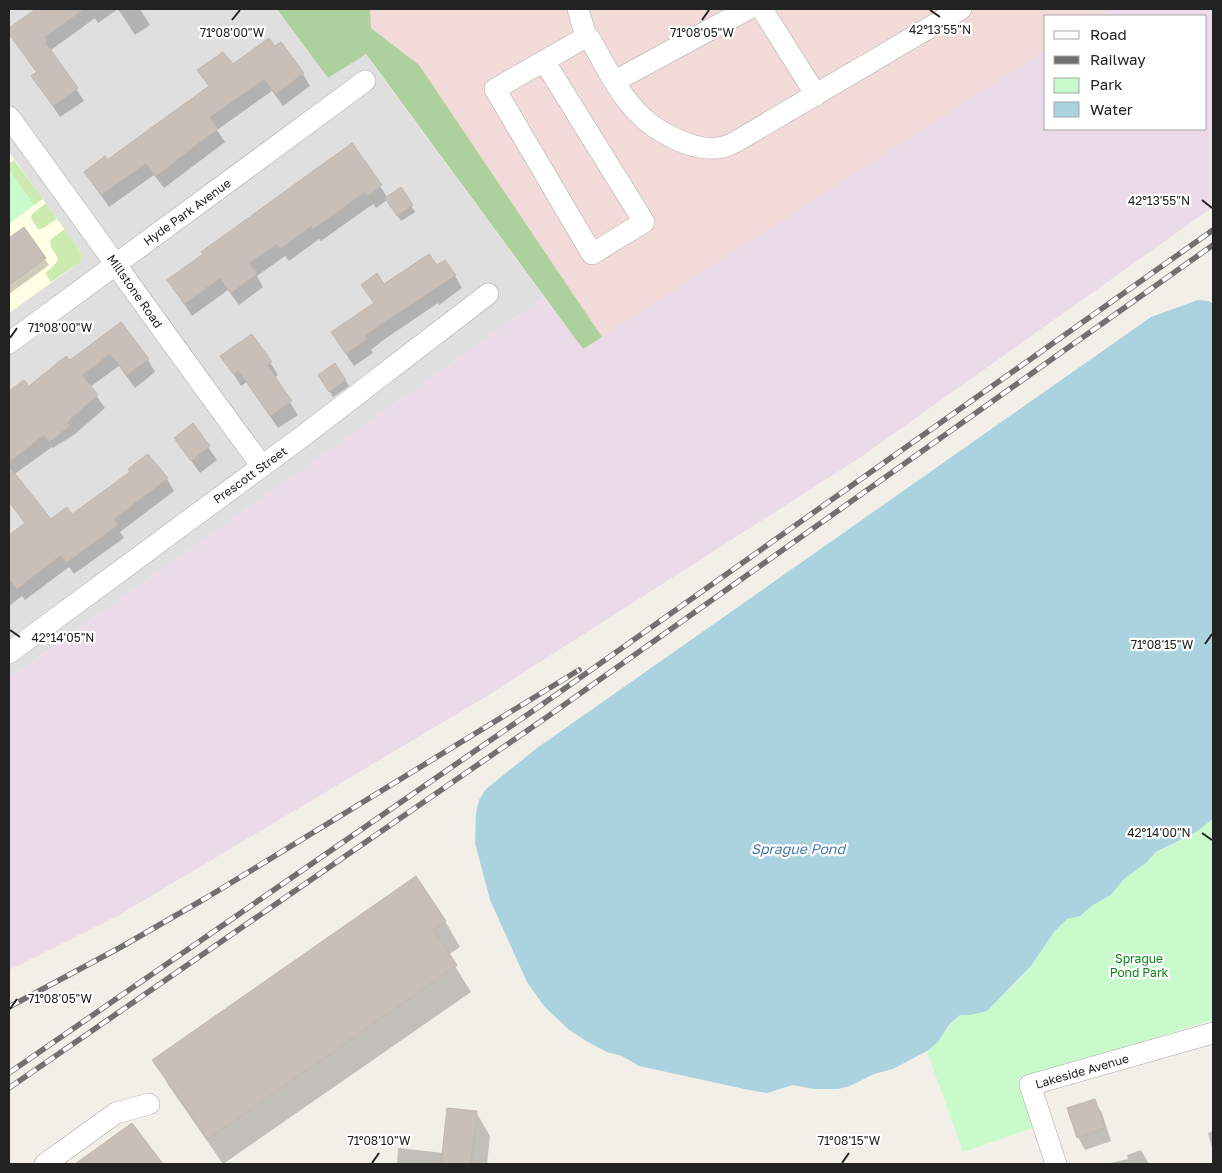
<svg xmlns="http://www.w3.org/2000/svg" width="1222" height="1173" font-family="'Golos Text',sans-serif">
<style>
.residential{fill:#e0dfdf}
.commercial{fill:#f2dad9}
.industrial{fill:#ebdbe8}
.education{fill:#ffffe5}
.grass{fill:#cdebb0}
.forest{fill:#add19e}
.park{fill:#c8facc}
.water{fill:#aad3df}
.shadow{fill:#0003}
.building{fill:#c7bfb8;stroke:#c4b6ab}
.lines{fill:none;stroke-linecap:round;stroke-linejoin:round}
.minor-casing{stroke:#a9a9a9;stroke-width:22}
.minor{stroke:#fff;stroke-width:21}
.rail-casing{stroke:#707070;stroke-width:5.5}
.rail{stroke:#fff;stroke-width:4;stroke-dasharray:11;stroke-linecap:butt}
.ticks{fill:none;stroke:#222;stroke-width:2}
.labels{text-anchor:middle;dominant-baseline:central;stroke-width:4.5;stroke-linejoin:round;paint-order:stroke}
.street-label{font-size:12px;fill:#222;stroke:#fff}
.park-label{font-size:12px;fill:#0c8416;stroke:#fff}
.water-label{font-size:14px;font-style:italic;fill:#4a7aab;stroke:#fff}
.ticks-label{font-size:12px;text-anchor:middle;fill:#222;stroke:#fff;stroke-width:4.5;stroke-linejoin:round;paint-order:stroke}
</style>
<rect width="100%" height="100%" fill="#f2efe9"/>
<polygon class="residential" points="9,9 276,9 328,78 365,54 544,297 9,678"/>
<polygon class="commercial" points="276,9 1111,9 1099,16 1046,16 1046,50 583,349 366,54 328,78"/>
<polygon class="industrial" points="1111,9 1213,9 1213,207 858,459 487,696 119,915 9,970 9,678 544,297 583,349 1046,50 1046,129 1206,129 1206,16 1099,16"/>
<polygon class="education" points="9,152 78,248 82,257 76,265 9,313"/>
<g class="grass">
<polygon points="14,160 43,199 34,205 9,170 9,164"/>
<polygon points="46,203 57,219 42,229 38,229 31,218 32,214"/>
<path d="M65,229l13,19 4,9 -2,5 -29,20 -6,-9c25,-19 5,-15 5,-33z"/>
</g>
<polygon class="forest" points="277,9 370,9 371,28 419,65 602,337 583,349 366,54 328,78"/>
<g class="park">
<polygon points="9,170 34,205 9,224"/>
<path d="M1213,819v201l-195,59 15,49 -70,24 -36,-101c13,-10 20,-24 33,-36h10l41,-27 20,-22 23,-34 13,-13 13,-3 13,-11 18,-10 13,-16 22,-16 10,-10 40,-21z"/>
</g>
<polygon class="water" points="1198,300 1209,301 1213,304 1213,819 1196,832 1156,852 1146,863 1124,879 1111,895 1093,905 1080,916 1067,919 1054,932 1031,966 987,1011 970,1015 960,1015 949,1025 938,1042 927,1051 893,1069 874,1074 850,1086 838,1089 814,1089 793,1085 767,1093 749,1090 639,1066 622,1056 607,1052 586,1041 568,1029 544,1006 527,982 490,900 475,843 476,813 479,800 486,789 537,748 1151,317"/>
<g class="shadow">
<polygon points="38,9 140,9 150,25 135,35 118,9 98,23 95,18 51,50 84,101 60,117 33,76 37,73 9,33 9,29"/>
<polygon points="275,48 303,74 310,86 283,106 272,91 217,130 225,142 164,188 154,175 109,207 85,172 107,161 210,87 199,70 232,66"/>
<polygon points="351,145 388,198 401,189 415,212 401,221 387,200 376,208 373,204 321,241 319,239 289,261 285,256 257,276 263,287 239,305 228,290 192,316 169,281"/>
<polygon points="23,229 49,265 9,294 9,240"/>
<polygon points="436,267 455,276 462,288 439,305 438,303 382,341 371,350 373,353 354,366 340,345 375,304 384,285"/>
<polygon points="121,324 148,360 155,372 135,388 119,366 90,387 105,408 75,434 53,448 52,447 9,478 9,393 24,382 29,388 69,362"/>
<polygon points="222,356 270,362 278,375 274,378 298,415 278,428 247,382 241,386"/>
<polygon points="345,380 349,386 333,397 323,381"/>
<polygon points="193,425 217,460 200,473 175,438"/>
<polygon points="148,456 167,479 174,491 120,532 124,538 74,574 69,567 25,600 22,596 9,606 9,537 25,524 10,502 50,521 72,516 132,473"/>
<polygon points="445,921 460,947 448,955 471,992 223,1164 169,1086 154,1060"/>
<polygon points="1094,1101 1102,1113 1111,1141 1085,1150 1078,1137"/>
<polygon points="476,1112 490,1136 487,1164 397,1164 398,1148 444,1153"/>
<polygon points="132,1124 161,1164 77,1164"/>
<polygon points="1213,1131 1213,1151 1208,1133"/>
<polygon points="1141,1150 1149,1164 1106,1164 1128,1159 1127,1155"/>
</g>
<g class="building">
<polygon points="36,9 84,9 45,37 47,41 45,42 78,88 53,106 31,76 37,72 9,34 9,28"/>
<polygon points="269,38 275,46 281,42 304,73 275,94 264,79 210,117 218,129 176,160 176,161 156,176 146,163 101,195 84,172 105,156 107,160 209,86 197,70 223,52 233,64"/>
<polygon points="352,143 382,185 368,196 365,192 313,229 311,226 280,249 277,244 249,263 257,274 231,293 220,278 184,304 167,280 203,254 201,252"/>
<polygon points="401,187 413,205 397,216 385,198"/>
<polygon points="24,227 46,258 9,285 9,238"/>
<polygon points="429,254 437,265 445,260 456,275 375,328 365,336 367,339 346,354 331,332 374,303 361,285 377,273 384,284"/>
<polygon points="121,322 149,359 127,375 110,354 82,375 98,395 67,422 70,426 49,442 44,435 9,462 9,391 24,380 29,386 66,356 70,360"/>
<polygon points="252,334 272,362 267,365 292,401 270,416 238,370 233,374 220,356"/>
<polygon points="335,363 346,380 329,392 318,375"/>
<polygon points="193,423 210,446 191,461 174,438"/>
<polygon points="148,454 168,478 114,519 118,525 66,563 61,555 17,589 9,578 9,535 25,523 9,502 9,466 51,519 67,507 72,514 130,472 128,469"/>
<polygon points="416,876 446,921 433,930 457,965 208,1139 152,1060"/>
<polygon points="1095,1099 1105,1128 1077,1138 1067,1108"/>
<polygon points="447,1108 477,1111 471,1164 441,1164"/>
<polygon points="132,1123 163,1164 75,1164"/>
</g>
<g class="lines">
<defs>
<g id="minor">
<path d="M578,9l8,28 4,2c14,24 27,52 46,72 18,20 59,43 87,36 5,-1 10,-4 14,-6l224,-132"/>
<polyline points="762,9 816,95"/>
<polyline points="543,62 551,72 644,222 592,254 495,89 586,37"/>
<polyline points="615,81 748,9"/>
<path d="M9,117c85,116 167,233 253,349"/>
<polyline points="9,343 365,81"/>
<polyline points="9,653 303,436 488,294"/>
<polyline points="45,1164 116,1113 149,1104"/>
<polyline points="1056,1164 1030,1085 1213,1033"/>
</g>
</defs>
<use href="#minor" class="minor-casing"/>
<use href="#minor" class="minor"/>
<defs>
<g id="rail">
<polyline points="9,1007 121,947 206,898 579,670"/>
<polyline points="9,1073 540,706 1213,230"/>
<polyline points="9,1088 547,717 1213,245"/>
</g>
</defs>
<use href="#rail" class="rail-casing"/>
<use href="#rail" class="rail"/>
</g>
<path class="ticks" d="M930,10l10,7M232,20l8,-10M702,20l7,-10M1202,200l10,8M10,338l7,-10M10,630l10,7M1205,644l7,-10M1202,833l10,7M10,1009l7,-10M372,1163l7,-10M842,1163l7,-10"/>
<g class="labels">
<g class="street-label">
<text transform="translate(187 212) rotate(-36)">Hyde Park Avenue</text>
<text transform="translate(135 291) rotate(55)">Millstone Road</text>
<text transform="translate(250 475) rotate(-36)">Prescott Street</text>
<text transform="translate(1082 1071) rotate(-16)">Lakeside Avenue</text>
</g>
<g class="park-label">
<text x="1139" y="958">Sprague<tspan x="1139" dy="14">Pond Park</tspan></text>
</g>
<g class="water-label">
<text x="798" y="848">Sprague Pond</text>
</g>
</g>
<g class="ticks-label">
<text x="940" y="34">42°13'55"N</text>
<text x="232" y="37">71°08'00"W</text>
<text x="702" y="37">71°08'05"W</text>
<text x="1159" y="205">42°13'55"N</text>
<text x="60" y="332">71°08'00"W</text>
<text x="63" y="642">42°14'05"N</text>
<text x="1162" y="649">71°08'15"W</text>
<text x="1159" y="837">42°14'00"N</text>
<text x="60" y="1003">71°08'05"W</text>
<text x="379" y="1145">71°08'10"W</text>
<text x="849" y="1145">71°08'15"W</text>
</g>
<rect width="1222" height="1173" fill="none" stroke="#222222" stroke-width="20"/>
<rect x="1044" y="15" width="162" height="115" fill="#ffffff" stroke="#a7a7a7"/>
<rect x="1054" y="31" width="25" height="8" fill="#ffffff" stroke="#a7a7a7"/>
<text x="1090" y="40" font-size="15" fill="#222222">Road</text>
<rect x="1054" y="56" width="25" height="8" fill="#707070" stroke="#a7a7a7"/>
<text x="1090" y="65" font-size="15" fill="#222222">Railway</text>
<rect x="1054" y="78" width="25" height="15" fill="#c8facc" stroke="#a7a7a7"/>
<text x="1090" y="90" font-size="15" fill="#222222">Park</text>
<rect x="1054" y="102" width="25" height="15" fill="#aad3df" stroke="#a7a7a7"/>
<text x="1090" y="115" font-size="15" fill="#222222">Water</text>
</svg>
